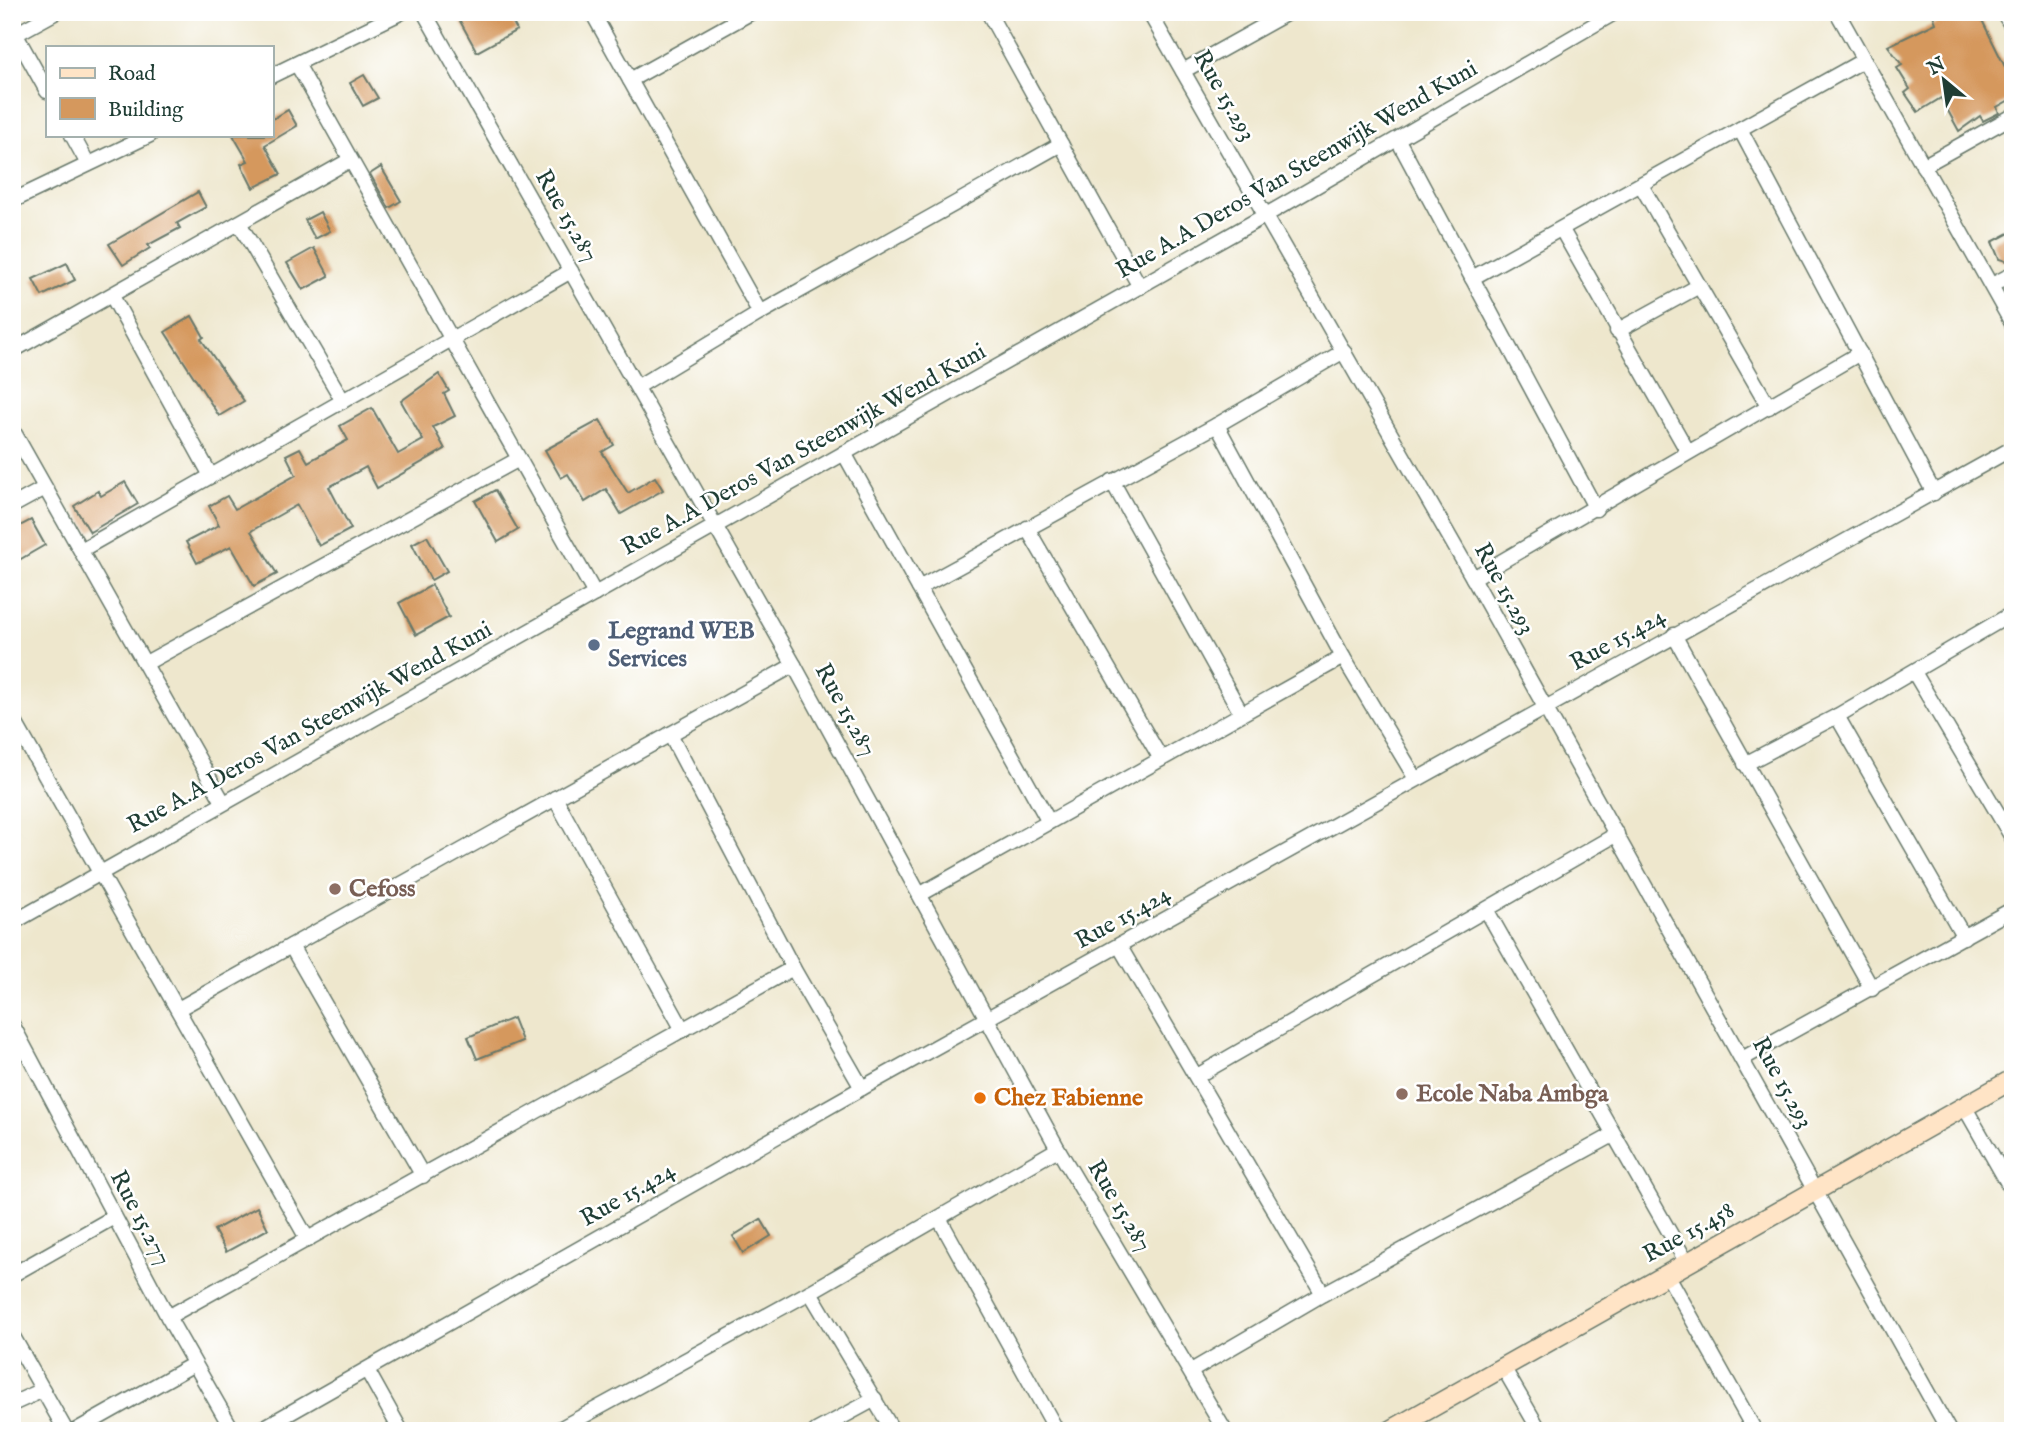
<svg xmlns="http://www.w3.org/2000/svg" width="2025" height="1443" font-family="'IM FELL English',serif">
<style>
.building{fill:#d5985d}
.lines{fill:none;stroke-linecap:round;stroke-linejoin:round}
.street-casing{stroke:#67786a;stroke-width:17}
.secondary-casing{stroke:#67786a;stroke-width:22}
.street{stroke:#fff;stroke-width:14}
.secondary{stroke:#ffe4c6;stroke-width:19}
.service-dot{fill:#5c6f8a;stroke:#fff;stroke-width:2.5}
.education-dot{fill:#8d6e63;stroke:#fff;stroke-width:2.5}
.food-dot{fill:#e8710a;stroke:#fff;stroke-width:2.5}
.labels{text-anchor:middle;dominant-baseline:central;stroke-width:5;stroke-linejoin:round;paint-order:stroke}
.street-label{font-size:24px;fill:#1f3d34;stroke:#fff}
.service-label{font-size:24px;font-weight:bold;fill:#4e5e75;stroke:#fff;text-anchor:start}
.education-label{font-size:24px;font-weight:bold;fill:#785e54;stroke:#fff;text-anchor:start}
.food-label{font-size:24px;font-weight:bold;fill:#c56008;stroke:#fff;text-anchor:start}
</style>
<rect width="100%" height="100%" fill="#fff"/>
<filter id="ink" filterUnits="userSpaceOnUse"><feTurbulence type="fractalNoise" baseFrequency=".0143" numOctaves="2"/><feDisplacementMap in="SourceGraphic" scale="14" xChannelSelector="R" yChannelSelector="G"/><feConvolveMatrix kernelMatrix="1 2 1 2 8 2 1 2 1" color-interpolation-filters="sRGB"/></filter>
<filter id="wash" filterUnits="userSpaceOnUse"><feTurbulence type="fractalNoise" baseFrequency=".00686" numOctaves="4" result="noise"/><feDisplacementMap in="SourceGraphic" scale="28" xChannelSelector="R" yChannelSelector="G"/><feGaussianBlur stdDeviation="1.57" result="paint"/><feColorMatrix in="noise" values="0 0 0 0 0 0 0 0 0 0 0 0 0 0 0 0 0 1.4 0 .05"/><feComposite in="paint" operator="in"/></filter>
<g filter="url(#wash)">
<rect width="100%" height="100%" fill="#eee7cd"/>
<g id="blocks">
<g class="building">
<polygon points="455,12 507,12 517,30 477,52"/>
<polygon points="1932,12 1978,12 2013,83 2013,98 1997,107 1999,113 1983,121 1980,116 1959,131 1941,98 1918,112 1905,93 1910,89 1897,68 1902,65 1888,46 1936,23"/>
<polygon points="364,75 378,98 363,106 350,83"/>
<polygon points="288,110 297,126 265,145 281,174 253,188 241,164 248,161 233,135 271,135 271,120"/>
<polygon points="381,167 401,201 389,208 370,174"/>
<polygon points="198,192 206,207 177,223 180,228 148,245 150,248 123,265 109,244"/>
<polygon points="320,212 330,231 315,239 305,220"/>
<polygon points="2013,231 2013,263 1999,259 1992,242"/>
<polygon points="314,248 329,276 303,290 287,263"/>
<polygon points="67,263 75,280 42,296 33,279"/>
<polygon points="192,316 204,337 201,339 244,401 219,416 165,332"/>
<polygon points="439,374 449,391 444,394 455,416 433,427 445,449 377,488 366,467 329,487 351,529 319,546 297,505 251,531 277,574 254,586 231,546 197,563 186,542 219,525 209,506 227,496 235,509 296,475 286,455 300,448 308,462 348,440 340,426 372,408 398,454 423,440 401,401"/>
<polygon points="600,420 614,445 602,452 628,493 655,477 663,490 621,514 606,489 585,502 568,474 561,478 545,450"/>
<polygon points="125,482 138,504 90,532 74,506 98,491 101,496"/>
<polygon points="495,490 518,530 498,542 475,501"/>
<polygon points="31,520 45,545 12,564 12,530"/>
<polygon points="427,536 447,571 431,580 412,544"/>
<polygon points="432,585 449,617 416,635 399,603"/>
<polygon points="513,1018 522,1041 477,1059 468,1037"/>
<polygon points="257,1207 268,1229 226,1252 214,1230"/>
<polygon points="761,1219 771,1236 743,1253 733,1236"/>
</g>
</g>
</g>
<g filter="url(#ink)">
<use href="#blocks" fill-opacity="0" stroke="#67786a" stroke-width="2"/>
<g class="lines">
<defs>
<g id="street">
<polyline points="424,12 794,665 1058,1149 1225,1431"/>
<polyline points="592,12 760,313"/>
<polyline points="988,12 1140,287"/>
<polyline points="1149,12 1473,578 1949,1431"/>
<polyline points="1837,12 2013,325"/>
<polyline points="2003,12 2013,28"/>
<polyline points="12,28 47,91"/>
<polyline points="16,34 56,12"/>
<polyline points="297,64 595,594"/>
<polyline points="1183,71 1289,12"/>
<polyline points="271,76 402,12"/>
<polyline points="630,80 752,12"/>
<polyline points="1740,129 1934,493"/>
<polyline points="72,135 88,164"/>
<polyline points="1398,140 1596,509"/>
<polyline points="1923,166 2013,116"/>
<polyline points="1641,185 1769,407"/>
<polyline points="12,201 150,135"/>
<polyline points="239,223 343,401"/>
<polyline points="1562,230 1688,452"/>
<polyline points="1472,278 1864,60"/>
<polyline points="1992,285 2013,274"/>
<polyline points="112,296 211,476"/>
<polyline points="1617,331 1699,286"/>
<polyline points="12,351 350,160"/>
<polyline points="637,387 760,313 1061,144"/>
<polyline points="1217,425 1343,657 1416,779"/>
<polyline points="12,429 223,802"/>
<polyline points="844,453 1049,822"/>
<polyline points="1112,481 1241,713"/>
<polyline points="12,506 45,488"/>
<polyline points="1027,528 1161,759"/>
<polyline points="81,550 571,271"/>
<polyline points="1473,578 1860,353"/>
<polyline points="919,588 1217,425 1344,351"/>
<polyline points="1674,635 1872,989"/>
<polyline points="146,663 519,459"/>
<polyline points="1914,672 2013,839"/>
<polyline points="1837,716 1964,937"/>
<polyline points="12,717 308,1240"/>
<polyline points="670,734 793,968 862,1088"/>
<polyline points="1745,764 1837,716 2013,613"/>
<polyline points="555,798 683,1030"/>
<polyline points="921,894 1343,657"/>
<polyline points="1487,911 1687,1263"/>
<polyline points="12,923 1266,215 1616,12"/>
<polyline points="291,946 423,1176"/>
<polyline points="1120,947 1323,1294"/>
<polyline points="178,1009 794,665"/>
<polyline points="12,1024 168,1317 233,1431"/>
<polyline points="1742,1059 2013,909"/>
<polyline points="1197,1076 1617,834"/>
<polyline points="1964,1106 2013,1192"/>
<polyline points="939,1218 1057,1431"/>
<polyline points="1667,1274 1755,1431"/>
<polyline points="12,1275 114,1217"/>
<polyline points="810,1292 893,1431"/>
<polyline points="168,1317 793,968"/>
<polyline points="12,1335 66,1431"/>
<polyline points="1503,1367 1540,1431"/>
<polyline points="367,1370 401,1431"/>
<polyline points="1191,1371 1323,1294 1613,1135"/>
<polyline points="12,1404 43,1390"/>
<polyline points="75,1431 194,1364"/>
<polyline points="258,1431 862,1088 2013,448"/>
<polyline points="556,1431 810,1292 1058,1149"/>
<polyline points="816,1431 875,1399"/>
</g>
<polyline id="secondary" points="1390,1431 2013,1079"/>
</defs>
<use href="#street" class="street-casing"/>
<use href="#secondary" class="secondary-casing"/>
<use href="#street" class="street"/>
<use href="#secondary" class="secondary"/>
</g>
</g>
<circle class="service-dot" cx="594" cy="645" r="7"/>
<g class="education-dot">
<circle cx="335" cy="889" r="7"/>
<circle cx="1402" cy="1094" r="7"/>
</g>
<circle class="food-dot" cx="980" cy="1098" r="7"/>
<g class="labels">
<g class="street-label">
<text transform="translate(1224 96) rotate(60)">Rue 15.293</text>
<text transform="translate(1297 170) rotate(-30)">Rue A.A Deros Van Steenwijk Wend Kuni</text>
<text transform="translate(566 216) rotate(60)">Rue 15.287</text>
<text transform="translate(804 450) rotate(-29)">Rue A.A Deros Van Steenwijk Wend Kuni</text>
<text transform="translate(1504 589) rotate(61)">Rue 15.293</text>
<text transform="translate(1618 640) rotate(-29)">Rue 15.424</text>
<text transform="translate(845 710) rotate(61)">Rue 15.287</text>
<text transform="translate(310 728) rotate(-29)">Rue A.A Deros Van Steenwijk Wend Kuni</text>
<text transform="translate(1123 918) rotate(-29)">Rue 15.424</text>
<text transform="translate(1782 1083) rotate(61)">Rue 15.293</text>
<text transform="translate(628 1195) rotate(-30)">Rue 15.424</text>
<text transform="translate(1119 1206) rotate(59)">Rue 15.287</text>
<text transform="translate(140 1218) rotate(62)">Rue 15.277</text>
<text transform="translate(1689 1233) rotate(-29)">Rue 15.458</text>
</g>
<g class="service-label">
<text x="608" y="631">Legrand WEB<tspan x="608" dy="28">Services</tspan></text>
</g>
<g class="education-label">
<text x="349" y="889">Cefoss</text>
<text x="1416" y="1094">Ecole Naba Ambga</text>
</g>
<g class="food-label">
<text x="994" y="1098">Chez Fabienne</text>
</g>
</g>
<rect width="2025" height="1443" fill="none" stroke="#fff" stroke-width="42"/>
<rect x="46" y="46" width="228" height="91" fill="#ffffff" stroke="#a5b1ae" stroke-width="2"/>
<rect x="60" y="68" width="35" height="10" fill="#ffe4c6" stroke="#a5b1ae" stroke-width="2"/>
<text x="108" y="80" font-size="21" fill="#1f3d34">Road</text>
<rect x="60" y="98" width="35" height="21" fill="#d5985d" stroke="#a5b1ae" stroke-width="2"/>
<text x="108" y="116" font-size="21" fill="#1f3d34">Building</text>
<g transform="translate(1944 80) rotate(331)" stroke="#ffffff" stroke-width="5" paint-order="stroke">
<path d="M0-5L12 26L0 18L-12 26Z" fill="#1f3d34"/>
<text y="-10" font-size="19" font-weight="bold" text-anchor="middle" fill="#1f3d34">N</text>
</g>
</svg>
